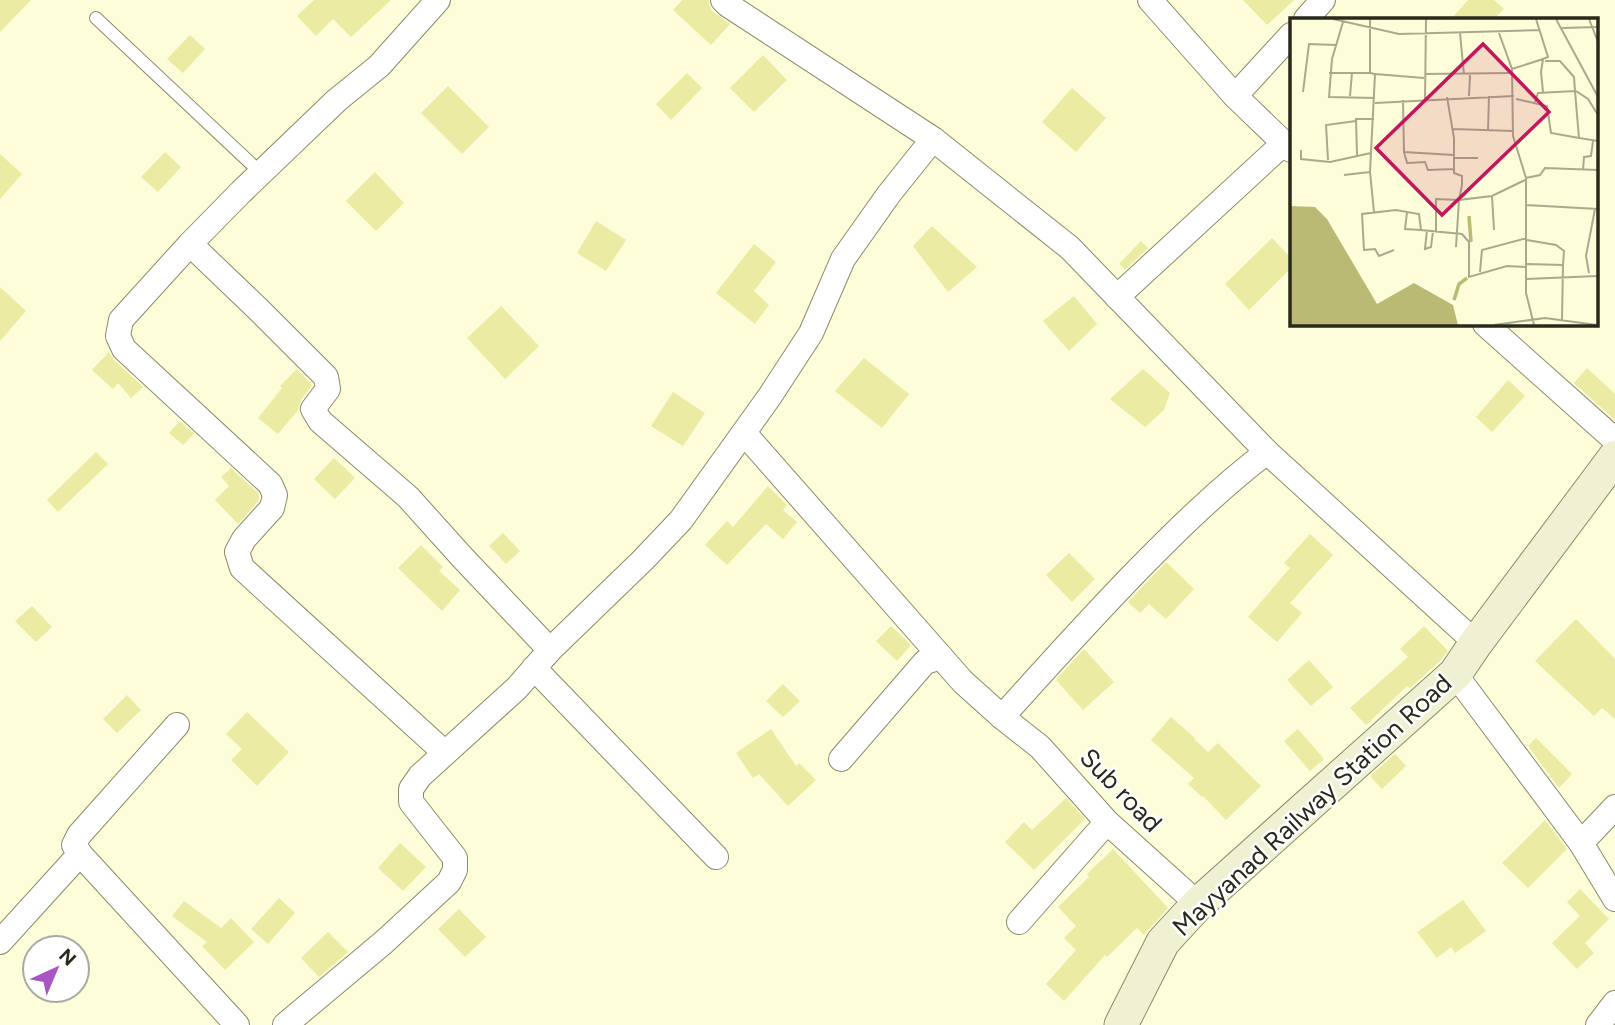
<svg xmlns="http://www.w3.org/2000/svg" width="1615" height="1025" font-family="Figtree,sans-serif">
<style>
.building{fill:#ebeba4}
.lines{fill:none;stroke-linecap:round;stroke-linejoin:round}
.lane-casing{stroke:#8b8b6b;stroke-width:14}
.street-casing{stroke:#8b8b6b;stroke-width:26}
.secondary-casing{stroke:#8b8b6b;stroke-width:35}
.lane{stroke:#fff;stroke-width:12}
.street{stroke:#fff;stroke-width:24}
.secondary{stroke:#f0f0d3;stroke-width:33}
.labels{text-anchor:middle;dominant-baseline:central;stroke-width:5;stroke-linejoin:round;paint-order:stroke}
.street-label{font-size:26px;fill:#2a2a1c;stroke:#fff}
.inset-river{fill:none;stroke:#bbba75;stroke-width:3.5}
.inset-road{fill:none;stroke:#a9a98d;stroke-width:2}
.view{fill:#c2185b;fill-opacity:0.15;stroke:#c2185b;stroke-width:3.5}
.inset-edge{fill:none;stroke:#2a2a1c;stroke-width:3.5}
</style>
<rect width="100%" height="100%" fill="#fdfdd9"/>
<g class="building">
<polygon points="0,0 31,0 0,32"/>
<polygon points="314,0 391,0 351,37 333,19 316,36 297,16"/>
<polygon points="682,0 709,0 709,4 712,11 730,24 711,45 673,10"/>
<polygon points="1243,0 1294,0 1267,25"/>
<polygon points="1468,0 1494,0 1504,9 1494,19 1451,19"/>
<polygon points="190,35 205,49 183,73 167,59"/>
<polygon points="763,55 787,80 754,112 730,88"/>
<polygon points="687,73 702,88 671,120 656,104"/>
<polygon points="448,86 489,127 462,154 421,113"/>
<polygon points="1072,88 1106,118 1076,152 1042,122"/>
<polygon points="165,152 181,167 158,192 141,177"/>
<polygon points="0,154 22,174 0,199"/>
<polygon points="375,172 404,203 376,231 346,201"/>
<polygon points="596,221 626,240 606,271 577,253"/>
<polygon points="932,226 977,267 948,292 913,246"/>
<polygon points="1272,238 1291,258 1291,268 1249,310 1225,284"/>
<polygon points="1141,241 1148,248 1125,270 1119,264"/>
<polygon points="754,244 776,262 754,291 769,305 755,324 716,293"/>
<polygon points="0,287 26,311 0,341"/>
<polygon points="1074,296 1097,324 1069,351 1043,321"/>
<polygon points="501,306 539,346 505,379 467,338"/>
<polygon points="109,352 114,360 143,387 131,398 118,383 113,389 92,370"/>
<polygon points="864,358 909,394 882,428 835,391"/>
<polygon points="1587,368 1615,394 1615,420 1574,383"/>
<polygon points="297,369 312,385 301,400 298,410 278,434 258,418 282,388 280,386"/>
<polygon points="1143,369 1170,393 1164,410 1145,427 1110,399"/>
<polygon points="1508,380 1525,396 1492,432 1476,417"/>
<polygon points="673,392 705,413 683,446 651,426"/>
<polygon points="180,421 194,434 183,445 169,433"/>
<polygon points="96,452 108,464 58,512 47,500"/>
<polygon points="334,458 355,478 335,499 314,479"/>
<polygon points="231,468 258,493 259,497 258,501 238,524 215,500 229,486 221,477"/>
<polygon points="768,486 787,505 783,510 797,522 783,539 766,524 727,565 705,545 727,521 733,527"/>
<polygon points="503,533 520,551 506,564 489,546"/>
<polygon points="1310,534 1333,555 1290,603 1302,613 1277,642 1248,617 1290,568 1284,563"/>
<polygon points="421,545 443,567 439,571 460,590 442,611 398,568"/>
<polygon points="1069,553 1095,579 1072,602 1046,575"/>
<polygon points="1166,562 1194,589 1166,619 1149,604 1140,613 1128,602"/>
<polygon points="32,606 52,627 36,642 15,621"/>
<polygon points="1576,619 1615,659 1615,719 1602,708 1594,716 1535,661"/>
<polygon points="891,626 911,645 897,661 876,641"/>
<polygon points="1424,626 1448,651 1440,661 1410,688 1407,686 1366,725 1350,708 1408,657 1400,649"/>
<polygon points="1084,649 1114,682 1083,710 1056,680"/>
<polygon points="1309,660 1333,687 1311,706 1287,680"/>
<polygon points="783,684 800,701 783,717 766,701"/>
<polygon points="127,695 141,710 117,733 103,719"/>
<polygon points="247,712 289,752 257,786 231,760 242,749 226,734"/>
<polygon points="1171,717 1195,738 1194,739 1208,752 1218,743 1261,786 1226,820 1203,796 1202,797 1188,784 1194,778 1151,740"/>
<polygon points="771,729 796,766 799,763 816,780 788,806 759,774 753,778 736,753"/>
<polygon points="1298,729 1324,759 1310,771 1284,741"/>
<polygon points="1536,738 1572,774 1559,788 1528,746"/>
<polygon points="1395,754 1406,766 1382,789 1370,776"/>
<polygon points="1066,798 1085,819 1034,870 1005,842 1024,822 1032,830"/>
<polygon points="1545,820 1567,849 1528,888 1502,863"/>
<polygon points="400,843 426,867 403,891 378,868"/>
<polygon points="1113,849 1168,908 1144,935 1137,928 1107,957 1105,955 1064,1001 1046,984 1076,950 1064,938 1076,926 1058,907 1089,877 1087,874"/>
<polygon points="1580,889 1609,919 1585,943 1594,953 1577,969 1552,943 1580,916 1567,902"/>
<polygon points="279,898 295,913 268,944 251,929"/>
<polygon points="1463,900 1486,931 1455,953 1451,947 1437,958 1417,932"/>
<polygon points="184,901 221,928 231,918 254,942 225,970 202,946 207,942 172,916"/>
<polygon points="459,909 486,937 465,957 438,929"/>
<polygon points="328,932 348,952 319,977 301,958"/>
</g>
<g class="lines">
<defs>
<polyline id="lane" points="96,18 261,173"/>
<g id="street">
<polyline points="438,0 379,66 337,100 241,192 190,244 258,309 326,377 328,389 313,409 320,421 408,497 462,557 550,650"/>
<polyline points="723,0 728,5 933,139 1070,248 1267,452 1476,643"/>
<polyline points="1150,0 1235,96 1291,150"/>
<polyline points="1306,19 1323,0"/>
<polyline points="1235,96 1291,35"/>
<polyline points="190,244 121,320 118,336 124,349 270,484 275,495 272,508 244,539 237,552 242,568 445,753"/>
<polyline points="1117,297 1284,143"/>
<polyline points="1485,324 1615,440"/>
<polyline points="744,433 963,682 1002,717 1040,747 1107,822 1198,904"/>
<polyline points="534,668 716,857"/>
<polyline points="1455,674 1581,843 1615,899"/>
<path d="M1002,717c42,-47 84,-93 127,-138 44,-45 88,-89 138,-127"/>
<polyline points="841,759 925,662 941,657"/>
<polyline points="1581,843 1615,807"/>
<polyline points="80,854 74,845 79,835 177,725"/>
<polyline points="1019,922 1107,822"/>
<polyline points="0,942 80,854 237,1025"/>
<polyline points="285,1025 384,942 449,882 455,870 455,858 411,802 411,789 420,776 517,688 550,650 643,560 681,520 770,396 811,333 843,259 889,194 933,139"/>
<polyline points="1598,1025 1615,1003"/>
</g>
<polyline id="secondary" points="1121,1025 1163,942 1198,904 1455,674 1476,643 1615,457"/>
</defs>
<use href="#lane" class="lane-casing"/>
<use href="#street" class="street-casing"/>
<use href="#secondary" class="secondary-casing"/>
<use href="#lane" class="lane"/>
<use href="#street" class="street"/>
<use href="#secondary" class="secondary"/>
</g>
<g class="labels">
<g class="street-label">
<text transform="translate(1121 790) rotate(46)">Sub road</text>
<text transform="translate(1312 805) rotate(-43)">Mayyanad Railway Station Road</text>
</g>
</g>
<g transform="translate(1290 18)">
<rect width="308" height="308" fill="#fdfdd9"/>
<path d="M0,188l25,1 12,12 50,85 37,-21 39,22 5,20h-168z" fill="#bbba75"/>
<path class="inset-river" d="M179,198l2,26M164,282l5,-16 8,-6"/>
<path class="inset-road" d="M43,1l66,15 141,-4M80,1v54l5,1 -5,98 4,40M246,1l12,38 -5,2 -2,13 2,20M266,1l42,78M299,1l9,23M53,4l-11,37 -3,38 46,1M272,10l36,-1M170,15l4,42M209,15l13,36 1,67 13,42v115l8,32M255,43h15l14,16 1,14M222,51l31,-10M39,55h41M85,56l49,4M135,56l86,-1M286,73l12,8 10,16M13,74l6,-48 27,1M60,78l2,-23M179,78l1,-21M226,81l31,7 4,27 28,5M113,82l1,52 50,3M135,83l1,-82M245,84l3,-9 37,-2 4,47 19,3M85,85l139,-7M163,111l60,2M198,113l1,-35M11,132v9l29,3 41,-9M114,134l3,11 18,-1 3,8 26,-1M67,137l-1,-36h18M164,140h24M38,142l-2,-35 30,-4M293,152l1,-13 7,-1 2,-15M54,157l26,-3M236,160l14,-3 5,-7 53,2M202,178l2,34M236,187l72,4M117,194l-2,17 16,1M137,212l-2,19 6,-2 2,-16M146,213v-32l23,1 3,-15v-9l-8,-3v-35l-7,-41M237,222l29,5 8,6 -1,14M166,229l3,-47 33,-4 33,-16M104,232l-15,6 -4,-7 -11,1 -2,-36 34,-4 23,4 2,16 41,4 7,8v35l38,-11 19,1M237,246l36,1 -1,55M190,254l2,-22 45,-12M299,255l-3,-17 9,-47M236,261l72,-3M204,307l51,-7 52,7"/>
<path class="view" d="M193,26l66,68 -107,103 -66,-67z"/>
<rect width="308" height="308" class="inset-edge"/>
</g>
<g transform="translate(56 969) rotate(44)"><circle r="33" fill="#ffffff" stroke="#aaaaa4" stroke-width="2"/>
<path d="M0-5L12 26L0 18L-12 26Z" fill="#aa55c4"/>
<text y="-10" font-size="19" font-weight="bold" text-anchor="middle" fill="#2a2a1c">N</text>
</g>
</svg>
